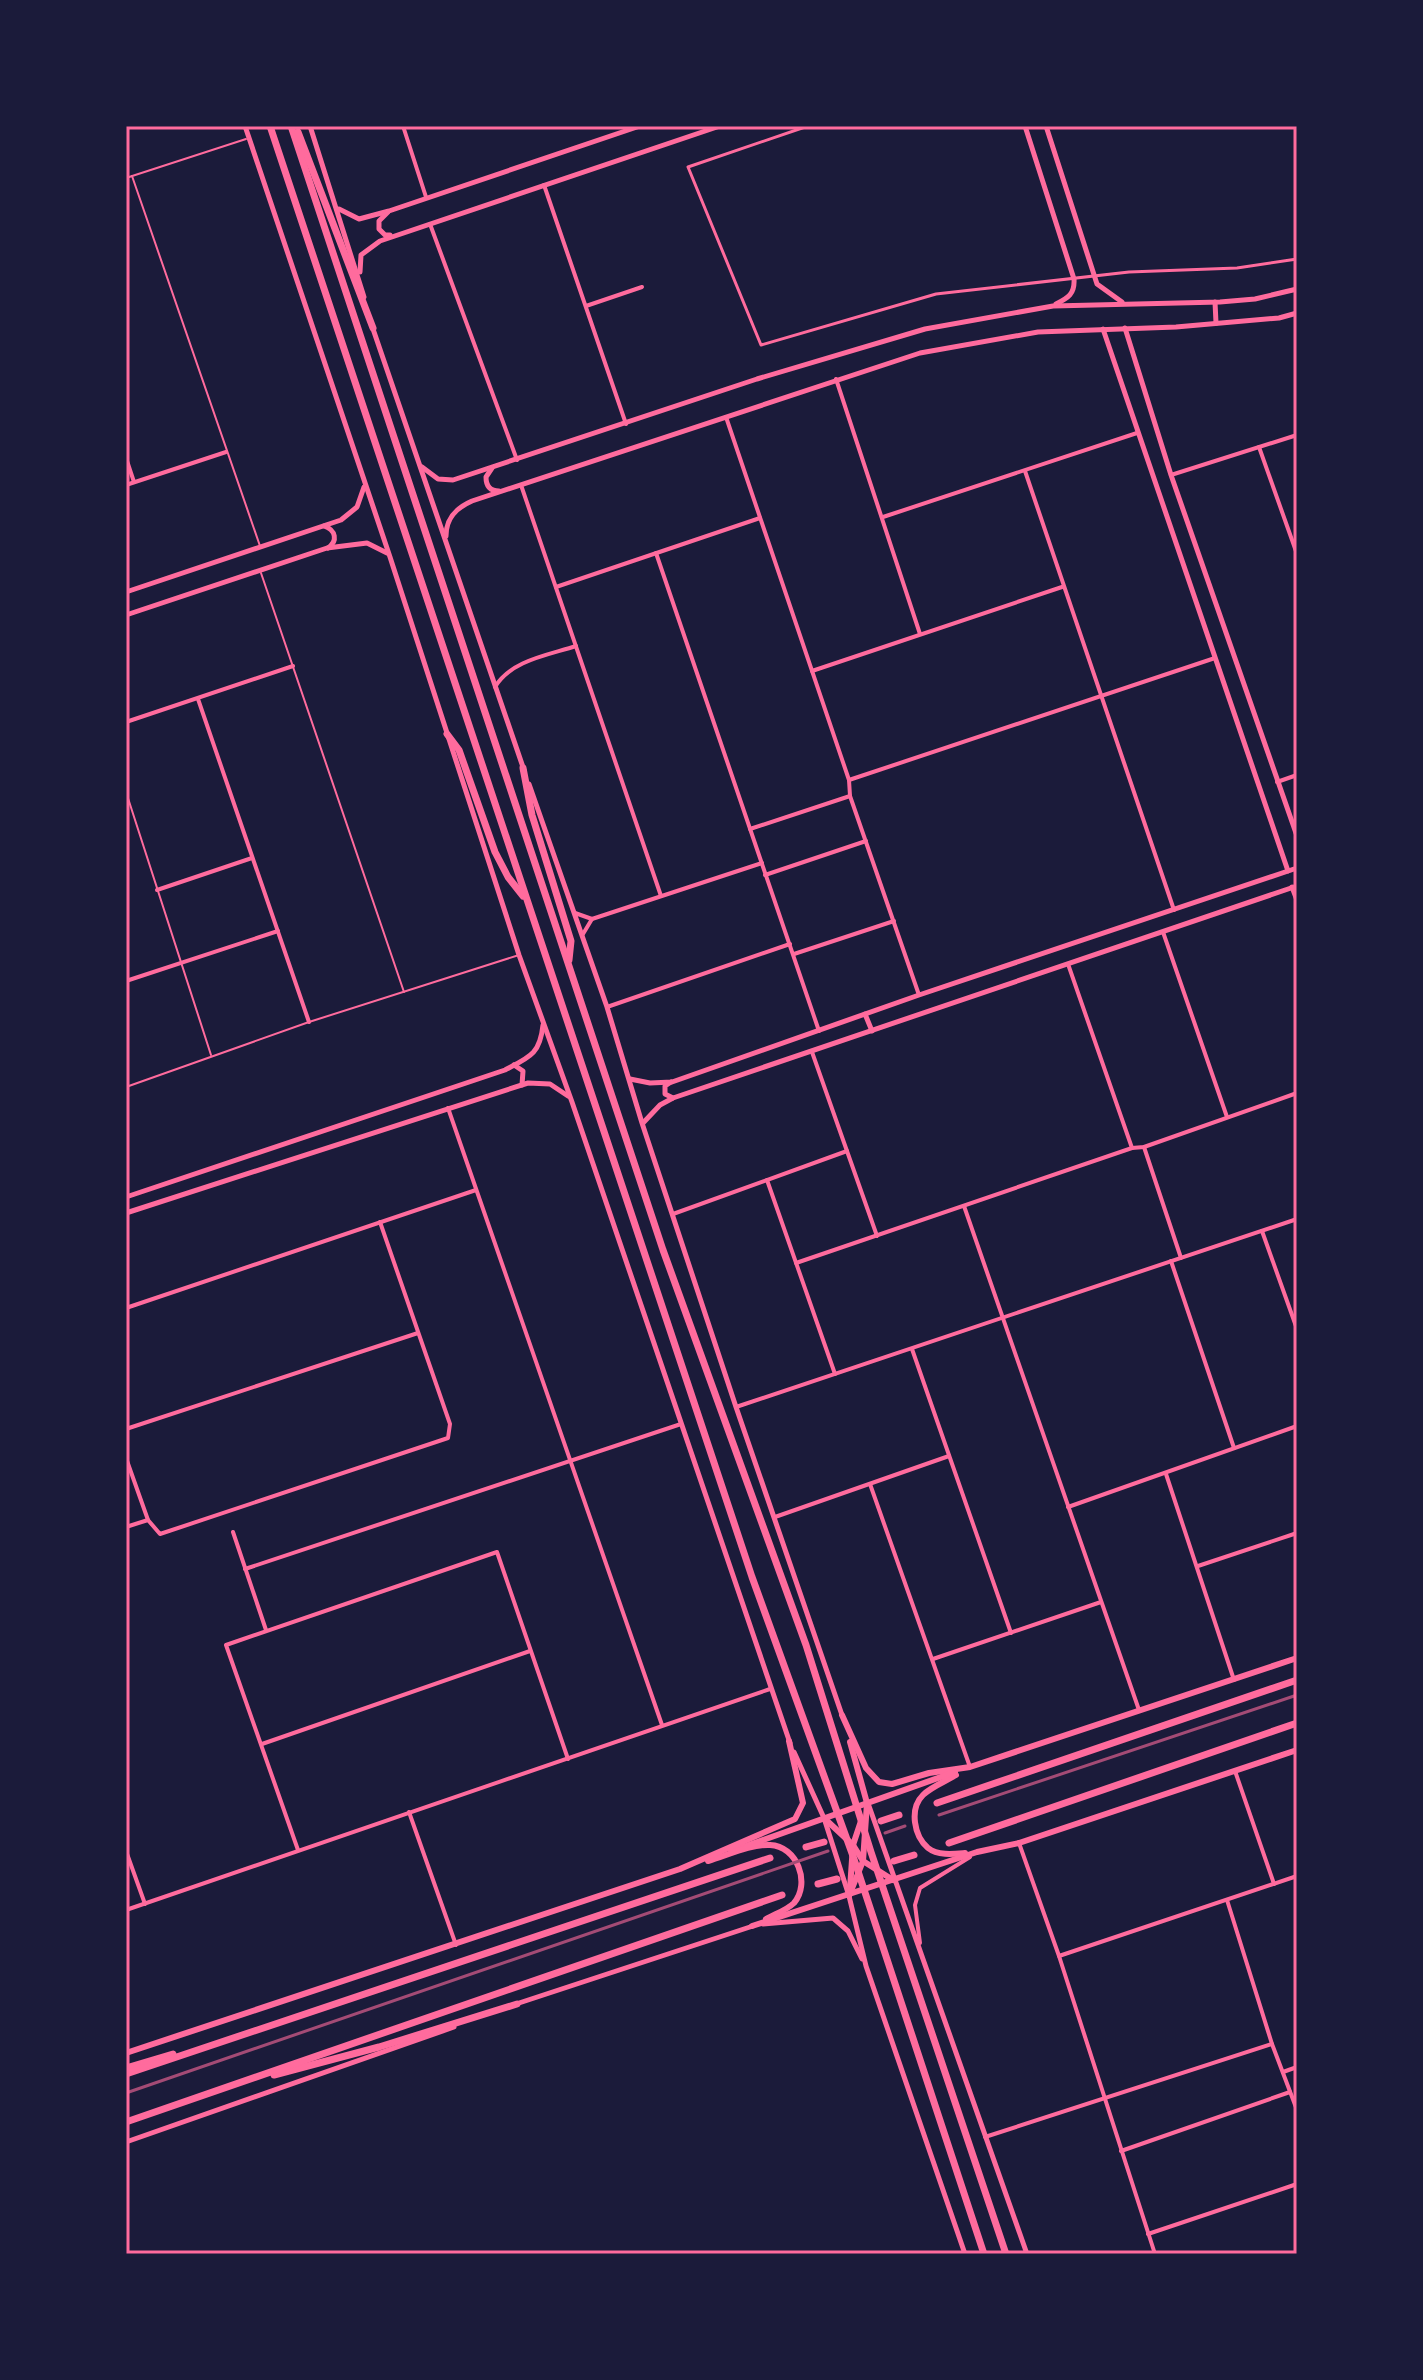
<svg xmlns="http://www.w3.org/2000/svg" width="1423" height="2380" font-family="'PT Sans Narrow',sans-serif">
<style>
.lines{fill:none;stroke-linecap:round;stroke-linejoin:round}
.service{stroke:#ff6b9d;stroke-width:2}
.pedestrian{stroke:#ff6b9d;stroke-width:3}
.minor{stroke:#ff6b9d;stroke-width:4}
.tertiary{stroke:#ff6b9d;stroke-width:5}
.secondary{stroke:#ff6b9d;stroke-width:6}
.primary{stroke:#ff6b9d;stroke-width:7}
.trunk{stroke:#ff6b9d;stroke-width:7}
.rail{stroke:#a44b75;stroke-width:3}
.neatline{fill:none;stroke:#ff6b9d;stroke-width:3}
</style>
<rect width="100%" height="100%" fill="#1b1b3a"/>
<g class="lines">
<g class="service">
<polyline points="132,176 260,546"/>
<polyline points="126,178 246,139"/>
<polyline points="261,573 404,992"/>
<polyline points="126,792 211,1055"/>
<polyline points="126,1087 309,1022 519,955"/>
</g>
<polyline class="pedestrian" points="808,126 688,167 761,345 936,294 1129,272 1237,268 1297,259"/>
<g class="minor">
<polyline points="403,126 426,197"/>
<polyline points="544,185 626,424"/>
<polyline points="430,224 517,460"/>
<polyline points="586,306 642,287"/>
<polyline points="836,379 920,634"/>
<polyline points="726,417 849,780 850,796 919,995"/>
<polyline points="1259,447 1297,554"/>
<polyline points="126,458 134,482"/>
<polyline points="1025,471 1174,910"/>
<polyline points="1171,475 1297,435"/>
<polyline points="126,485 226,452"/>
<polyline points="521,485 661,896"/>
<polyline points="883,517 1137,433"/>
<polyline points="656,553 819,1031"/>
<polyline points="556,587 760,518"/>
<polyline points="812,671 1062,587"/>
<path d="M495,687c16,-27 54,-32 81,-41"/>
<polyline points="198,699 309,1022"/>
<polyline points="126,722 293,666"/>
<polyline points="849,780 1215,658"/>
<polyline points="1277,782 1297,775"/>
<polyline points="750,829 850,796"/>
<polyline points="765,875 866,841"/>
<polyline points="157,890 252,858"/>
<polyline points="575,913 592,919 762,863"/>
<polyline points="1163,932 1227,1117"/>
<polyline points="583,934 592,919"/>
<polyline points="794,954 894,921"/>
<polyline points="1068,964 1132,1148"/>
<polyline points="126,981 278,931"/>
<polyline points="607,1007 790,944"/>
<polyline points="812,1052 877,1236"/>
<polyline points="448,1108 662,1725"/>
<polyline points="1144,1147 1181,1258"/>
<polyline points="767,1180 835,1374"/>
<polyline points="964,1206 1139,1710"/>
<polyline points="673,1214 847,1151"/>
<polyline points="1262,1231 1297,1329"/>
<polyline points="1171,1261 1234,1448"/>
<polyline points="796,1263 1132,1148 1144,1147 1297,1093"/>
<polyline points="126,1308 476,1190"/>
<polyline points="912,1349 1011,1633"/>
<polyline points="736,1407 1297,1219"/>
<polyline points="126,1429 418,1333"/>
<polyline points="126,1458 148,1520 160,1534 448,1438 450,1424 380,1222"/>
<polyline points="1166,1474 1234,1680"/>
<polyline points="870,1484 970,1767"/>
<polyline points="1068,1507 1297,1426"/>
<polyline points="775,1517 949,1456"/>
<polyline points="126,1527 148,1520"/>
<polyline points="233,1532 266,1630"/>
<polyline points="1198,1566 1297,1533"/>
<polyline points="245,1569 681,1424"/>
<polyline points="933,1659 1101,1602"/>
<polyline points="262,1744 530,1651"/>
<polyline points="1235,1771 1274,1884"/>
<polyline points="409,1812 456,1945"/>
<polyline points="1019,1843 1059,1956 1155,2254"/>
<polyline points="298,1850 226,1645 497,1552 568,1759"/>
<polyline points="126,1851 145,1904"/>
<polyline points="1227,1900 1272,2044 1297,2110"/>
<polyline points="126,1910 770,1689"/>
<polyline points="920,1943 915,1905 920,1888 970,1857"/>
<polyline points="1059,1956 1297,1876"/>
<polyline points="1283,2072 1297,2067"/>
<polyline points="985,2137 1272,2044"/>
<polyline points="1121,2151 1290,2092"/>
<polyline points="1148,2234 1297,2184"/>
</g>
<g class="tertiary">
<polyline points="245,126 390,557 519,955 572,1102 790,1743"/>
<polyline points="310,126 364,297"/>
<path d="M1025,126l49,153c1,15 -6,19 -18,25"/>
<polyline points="1046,126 1097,284 1122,302"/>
<polyline points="339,209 359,219 389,211 640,126"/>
<polyline points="388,212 379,221 379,229 385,235 390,235"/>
<polyline points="360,272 361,255 380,241 720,126"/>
<polyline points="1215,302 1216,323"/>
<polyline points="372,326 524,770"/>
<polyline points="1125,328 1171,475 1297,836"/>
<polyline points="1103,329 1288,871"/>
<polyline points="422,467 438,479 453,480 757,379 925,329 1053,306 1220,302 1255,299 1297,289"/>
<path d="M492,468l-6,9c0,9 4,14 13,14"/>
<path d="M324,526c12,4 14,15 4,22"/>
<path d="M446,536c0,-18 10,-28 26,-35l448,-148 118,-21 138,-5 103,-9 18,-5"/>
<polyline points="126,592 341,520 357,507 364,487"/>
<polyline points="126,615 327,548 367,543 387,553"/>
<polyline points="529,784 607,1007 642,1123 736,1407 842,1715"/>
<polyline points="1292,887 1297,900"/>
<polyline points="865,1014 872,1031"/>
<polyline points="514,1065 523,1071 522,1085"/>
<polyline points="630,1079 650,1083 672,1082 919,995 1297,868"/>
<polyline points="671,1082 665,1086 665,1094 673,1098"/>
<polyline points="643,1123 660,1105 673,1098 1297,886"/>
<path d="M126,1197l379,-127c25,-13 35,-16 38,-45"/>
<polyline points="126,1213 528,1083 550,1084 568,1096"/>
<polyline points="794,1752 824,1818 849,1896 866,1966 965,2254"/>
<polyline points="869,1806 1027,2254"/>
<polyline points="763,1924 833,1918 848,1931 862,1959"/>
<polyline points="516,2004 753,1926"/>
<polyline points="126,2142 454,2027"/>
</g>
<g class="secondary">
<polyline points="842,1715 866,1768 879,1782 892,1784 929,1773 970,1767 1297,1658"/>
<path d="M956,1775c-10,6 -25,12 -33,20 -14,14 -9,41 5,53 10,8 26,6 37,5"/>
<polyline points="824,1818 853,1845 863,1861 893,1880"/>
<polyline points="732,1851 955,1772"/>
<path d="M708,1861c18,-5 42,-17 62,-16 27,1 41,38 24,58 -7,7 -19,11 -28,16"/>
<polyline points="850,1889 853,1845 861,1821"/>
<polyline points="849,1896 863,1861 867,1803 850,1742"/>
<polyline points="752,1926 977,1852 1019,1843 1297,1750"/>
<polyline points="126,2053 680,1869 795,1819 803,1803 789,1741"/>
</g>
<g class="primary">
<polyline points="270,126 752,1577 853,1856 984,2254"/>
<polyline points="291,126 610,1090 663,1250 806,1645 871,1852 1006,2254"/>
<polyline points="298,132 373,328"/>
<polyline points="447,734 459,750 495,852 508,877 523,896"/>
<polyline points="523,768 532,815 571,941 569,960"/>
</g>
<g class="trunk">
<polyline points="937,1803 1297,1680"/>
<polyline points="881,1821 899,1815"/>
<polyline points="949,1843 1297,1723"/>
<polyline points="806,1847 824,1842"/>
<polyline points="894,1861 914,1855"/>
<polyline points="818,1884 837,1879"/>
<polyline points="126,2068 173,2054"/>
<polyline points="126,2074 770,1858"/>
<polyline points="274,2075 379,2047 517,2004"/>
<polyline points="126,2122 782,1895"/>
</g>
<g class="rail">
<polyline points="939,1815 1297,1695"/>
<polyline points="885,1833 905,1826"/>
<polyline points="126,2093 828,1851"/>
</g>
</g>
<rect width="1423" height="2380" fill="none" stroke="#1b1b3a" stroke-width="256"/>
<rect x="128" y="128" width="1167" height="2124" class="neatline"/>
</svg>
